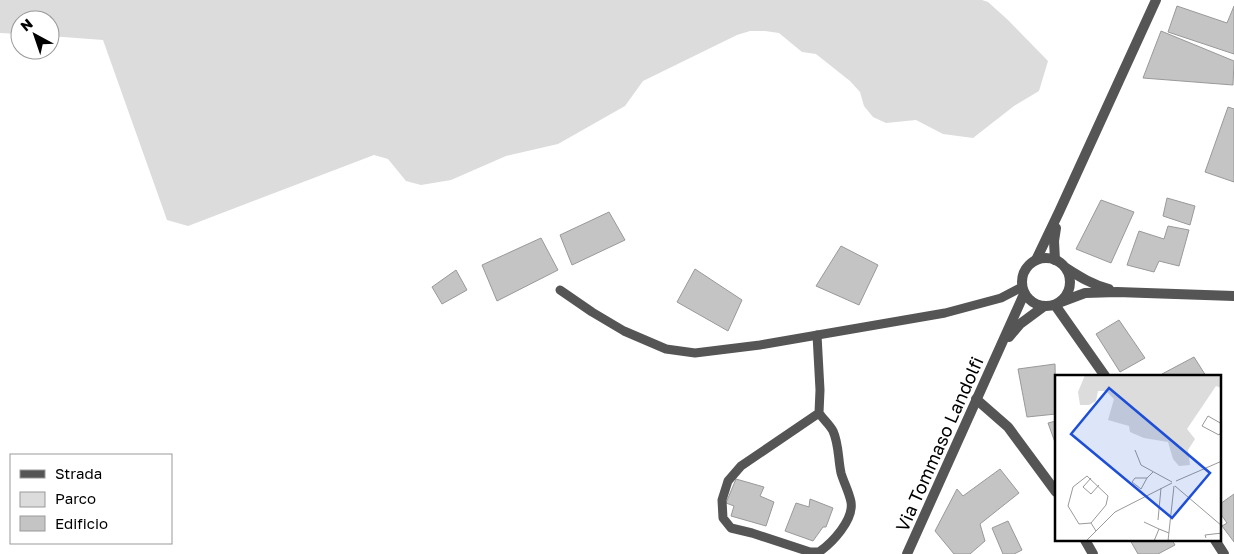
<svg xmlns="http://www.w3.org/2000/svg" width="1234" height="554" font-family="'Golos Text',sans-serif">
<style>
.green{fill:#dcdcdc}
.building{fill:#c4c4c4;stroke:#999}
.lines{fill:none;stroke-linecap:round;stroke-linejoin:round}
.service{stroke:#555;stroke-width:9}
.minor{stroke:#555;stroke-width:10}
.tertiary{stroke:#555;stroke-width:10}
.labels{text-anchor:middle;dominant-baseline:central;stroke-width:4;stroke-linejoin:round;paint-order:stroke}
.street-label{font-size:18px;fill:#000;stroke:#fff}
.inset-road{fill:none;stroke:#999;stroke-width:1}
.view{fill:#1d4ed8;fill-opacity:0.15;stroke:#1d4ed8;stroke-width:2.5}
.inset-edge{fill:none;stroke:#000;stroke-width:2.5}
</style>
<rect width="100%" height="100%" fill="#fff"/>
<polygon class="green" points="0,0 982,0 988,2 1008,20 1048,61 1039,91 1014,106 973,138 943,134 916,120 886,123 873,117 864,106 860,92 850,81 816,54 802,52 779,33 765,31 750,31 737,35 643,81 625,106 558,144 506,156 451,180 421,185 406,181 388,159 374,155 188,226 167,220 103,40 50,36 50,20 20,20 20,34 0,33"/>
<g class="building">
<polygon points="1177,6 1227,23 1234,6 1234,54 1168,32"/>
<polygon points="1161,31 1234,61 1233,85 1143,78"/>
<polygon points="1228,107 1234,109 1234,182 1205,172"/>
<polygon points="1167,198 1195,206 1190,225 1163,216"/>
<polygon points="1101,200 1134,212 1111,263 1076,249"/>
<polygon points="609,212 625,240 572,265 560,235"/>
<polygon points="1168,226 1189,230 1179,266 1159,261 1154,272 1127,265 1139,231 1164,239"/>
<polygon points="541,238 558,270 497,301 482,265"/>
<polygon points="841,246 878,265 859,305 816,286"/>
<polygon points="695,269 742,300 728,331 677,302"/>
<polygon points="456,270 467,290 442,304 432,287"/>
<polygon points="1119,320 1145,358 1120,372 1096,334"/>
<polygon points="1194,357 1206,376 1163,376 1162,374"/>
<polygon points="1055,364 1056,414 1027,417 1018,369"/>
<polygon points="1056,421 1056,445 1048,423"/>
<polygon points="1000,469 1019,493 980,524 985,541 970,554 954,554 935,531 957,489 963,496"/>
<polygon points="736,479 764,487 760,496 774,502 766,526 731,516 734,506 726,503"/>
<polygon points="1234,494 1234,542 1222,526 1227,523 1220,513 1220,504"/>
<polygon points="810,499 833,508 826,527 823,527 813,541 785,531 796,503 809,507"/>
<polygon points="1008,521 1022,550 1014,554 1003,554 992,528"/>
<polygon points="1130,540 1172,540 1175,545 1158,554 1138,554"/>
</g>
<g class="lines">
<g class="service">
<polyline points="560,290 592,312 624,331 666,349 695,353 760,345 945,313 1001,298 1022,287"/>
<path d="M817,335l3,55 -1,23 -78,53 -13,15 -6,19 1,18 8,10 21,5 58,19h9c13,-9 35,-32 32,-50 -2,-10 -7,-19 -10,-29 -3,-14 -2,-29 -8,-42 -3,-6 -10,-12 -14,-18"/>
</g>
<g class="minor">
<polyline points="1036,260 1059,212 1156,0"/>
<polyline points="1055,260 1054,241 1056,228"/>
<polyline points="1055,305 1105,376"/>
<polyline points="976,399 1008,427 1056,492"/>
<polyline points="1085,540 1093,554"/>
<polyline points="1215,540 1224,554"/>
</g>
<g class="tertiary">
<circle cx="1046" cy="282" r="24"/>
<path d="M1066,268c14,9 27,17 43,21"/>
<polyline points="1061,302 1085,293 1117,292 1234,296"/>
<polyline points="1009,337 1020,324 1043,307"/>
<polyline points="907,554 1024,294"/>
</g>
</g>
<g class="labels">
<g class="street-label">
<text transform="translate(939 444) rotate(-66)">Via Tommaso Landolfi</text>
</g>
</g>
<g transform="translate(1055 375)">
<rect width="166" height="166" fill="#fff"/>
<path d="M30,0h136v13l-5,-2 -29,43 8,10 -7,11 2,15 -11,1 -6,-7 -5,-17 -24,-4 -14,-6 -1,-6 -21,-6 6,-21 -8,-8h-8l-2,10 -7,4h-9l-2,-13z" fill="#dcdcdc"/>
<path class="inset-road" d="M167,49l-14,-8 -6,10 17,9 3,-4M80,75l6,15 31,17M36,103l-8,9 8,7 8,-9M92,103l-6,11 -9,-7 3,-4h12l6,-6M121,106l46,-20M120,111l47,40M103,145l3,-32M89,147l15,7M36,148l-12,1 -11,-18 5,-19 14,-11 21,20 -2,9 -15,18 5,8M151,163l-1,-3 17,-2M31,166l29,-29 57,-29M99,166l5,-12 10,4M113,166l6,-55"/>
<path class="view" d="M54,13l101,85 -38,45 -101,-84z"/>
<rect width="166" height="166" class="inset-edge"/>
</g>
<rect x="10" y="454" width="162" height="90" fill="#ffffff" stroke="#999999"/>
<rect x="20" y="470" width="25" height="8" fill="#555555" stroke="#999999"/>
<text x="55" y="479" font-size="15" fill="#000000">Strada</text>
<rect x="20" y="492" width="25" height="15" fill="#dcdcdc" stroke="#999999"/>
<text x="55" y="504" font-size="15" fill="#000000">Parco</text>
<rect x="20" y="516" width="25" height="15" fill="#c4c4c4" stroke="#999999"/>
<text x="55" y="529" font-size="15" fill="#000000">Edificio</text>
<g transform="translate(35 35) rotate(320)"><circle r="24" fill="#ffffff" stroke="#999999"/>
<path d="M0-4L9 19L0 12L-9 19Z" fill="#000000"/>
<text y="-8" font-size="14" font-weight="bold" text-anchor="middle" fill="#000000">N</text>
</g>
</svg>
